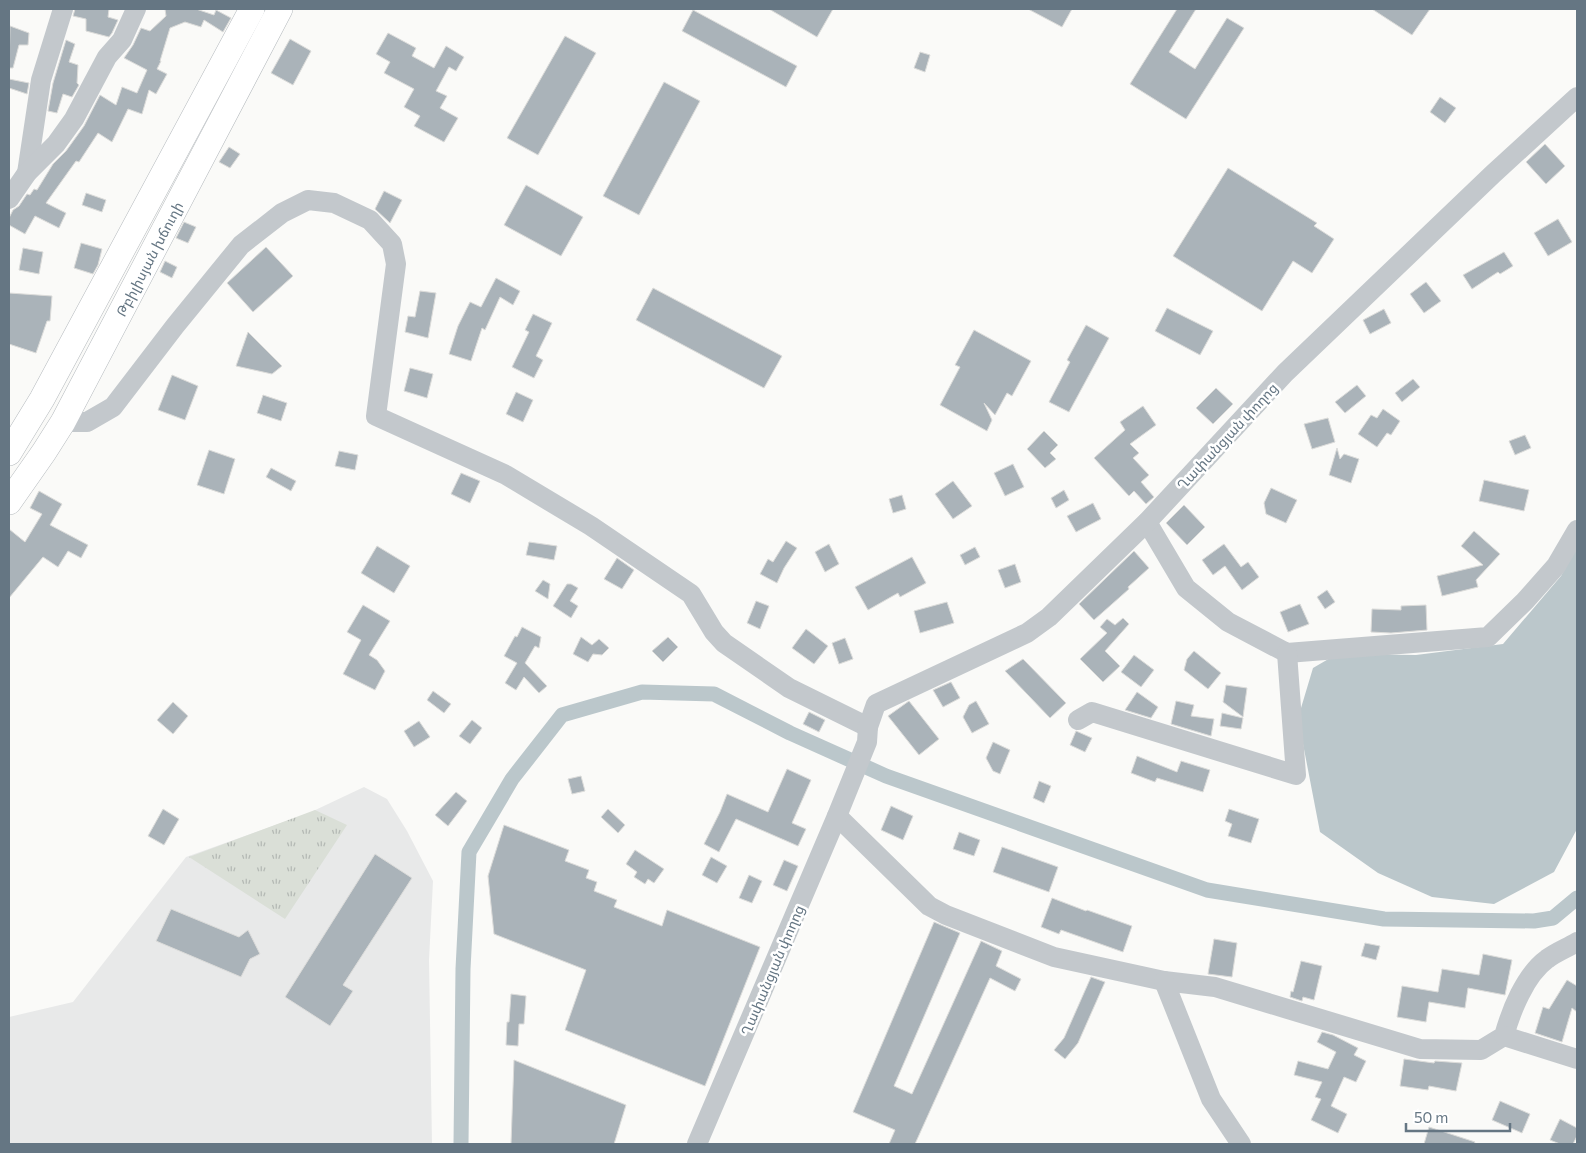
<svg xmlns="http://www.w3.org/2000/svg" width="1586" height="1153" font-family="Commissioner,'Noto Sans Armenian',sans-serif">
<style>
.built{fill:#e8e9e9}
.grass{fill:url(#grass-tufts)}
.water{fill:#bbc7cb}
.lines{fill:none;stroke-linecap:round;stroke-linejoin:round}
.canal{stroke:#bbc7cb;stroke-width:15}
.building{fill:#aab3b9;stroke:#dcdcda}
.major-casing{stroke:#b5babe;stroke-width:26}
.minor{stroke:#c3c8cc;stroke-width:20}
.major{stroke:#fff;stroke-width:25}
.labels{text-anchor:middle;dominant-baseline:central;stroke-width:5;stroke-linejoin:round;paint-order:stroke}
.street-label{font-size:14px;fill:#657683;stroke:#fff}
</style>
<defs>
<pattern id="grass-tufts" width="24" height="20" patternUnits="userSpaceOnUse" patternTransform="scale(1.25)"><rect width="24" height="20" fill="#dadfd7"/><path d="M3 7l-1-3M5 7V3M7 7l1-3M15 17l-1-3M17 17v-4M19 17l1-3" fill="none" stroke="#b4b9b4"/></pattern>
</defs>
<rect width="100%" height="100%" fill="#fafaf8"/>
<polygon class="built" points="364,787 387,799 407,831 433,881 429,960 432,1144 9,1144 9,1017 73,1002 186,857 309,813"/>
<polygon class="grass" points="315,810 347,825 285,919 189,857"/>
<polygon class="water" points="1577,547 1577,829 1554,872 1494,904 1432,897 1378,873 1320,832 1298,718 1313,668 1337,654 1416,655 1503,644 1561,576"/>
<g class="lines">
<polyline class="canal" points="461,1144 463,969 469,852 512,779 562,715 642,692 714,694 790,733 886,776 1207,890 1384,919 1534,921 1553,918 1577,898"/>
</g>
<g class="building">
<polygon points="75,9 109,9 108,17 118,20 112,33 109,37 86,31 86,19 73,16"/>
<polygon points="165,9 196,9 214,15 216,10 231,18 223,32 204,20 201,27 185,22 170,28 160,61 161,61 157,69 167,74 156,94 149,90 142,114 128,109 112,142 98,133 79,162 76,161 46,203 66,213 59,228 35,216 25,234 9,225 9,218 13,210 19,206 27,194 30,195 34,189 37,190 53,164 66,151 84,126 100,95 116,105 122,87 137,93 147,70 124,58 133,45 141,28 150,31 166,16"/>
<polygon points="769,9 833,9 817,37"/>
<polygon points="1028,9 1072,9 1062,27"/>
<polygon points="1177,9 1196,9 1169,52 1195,69 1227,18 1244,28 1186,119 1130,84"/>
<polygon points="1372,9 1430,9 1412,35"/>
<polygon points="693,10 797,66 786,87 682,31"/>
<polygon points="10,26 29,33 28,45 19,45 13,68 9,68"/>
<polygon points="388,33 416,48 412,56 434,68 446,46 464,57 456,71 449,67 436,91 447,96 440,108 458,118 444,142 414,126 420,116 404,107 414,89 384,73 390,62 376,54"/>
<polygon points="565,36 596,53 538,155 507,138"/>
<polygon points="290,39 311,51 293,85 271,73"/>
<polygon points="66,40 75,44 69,62 78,65 77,83 79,85 72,97 63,94 57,113 48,111 53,83"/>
<polygon points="920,52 930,55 925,72 914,68"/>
<polygon points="9,79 29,83 27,94 9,88"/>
<polygon points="664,82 700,101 639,215 603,196"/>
<polygon points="1440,97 1456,108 1445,123 1430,112"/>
<polygon points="1545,144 1565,166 1546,184 1526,162"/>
<polygon points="229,147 240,154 230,168 219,162"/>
<polygon points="1228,168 1317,223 1314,226 1334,239 1312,273 1293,261 1262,311 1173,256"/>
<polygon points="526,185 583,217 561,256 504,225"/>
<polygon points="384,191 402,200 390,223 375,209"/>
<polygon points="86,193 106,200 102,212 82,205"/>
<polygon points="1558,219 1572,242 1548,256 1534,233"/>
<polygon points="184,222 196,227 188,243 176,238"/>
<polygon points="81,243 102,249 98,265 93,274 74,268"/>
<polygon points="266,247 293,276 253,312 227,283"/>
<polygon points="23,248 43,252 39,274 19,270"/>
<polygon points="1504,252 1513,266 1500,274 1498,272 1472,289 1463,275"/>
<polygon points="165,261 177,267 172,278 160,272"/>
<polygon points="496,278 520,291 513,305 500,297 485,330 482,328 471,361 449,354 458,326 470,302 481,307"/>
<polygon points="1426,282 1441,301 1424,313 1410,294"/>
<polygon points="653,288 782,356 764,388 636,320"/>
<polygon points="420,291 436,293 428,338 405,332 408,316 415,317"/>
<polygon points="9,293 52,296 50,321 47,321 36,353 9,344"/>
<polygon points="1167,308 1213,331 1200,355 1155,331"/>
<polygon points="1384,309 1391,323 1370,334 1363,320"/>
<polygon points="533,314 552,323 536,356 543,360 534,378 512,367 529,332 525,330"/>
<polygon points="1086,325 1109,338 1069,412 1049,402 1070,362 1067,360"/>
<polygon points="974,330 1031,361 1012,396 1007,393 995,415 984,403 992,420 987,431 940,405 960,367 955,365"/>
<polygon points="248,332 282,366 272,374 236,366"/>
<polygon points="410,368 433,374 427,398 404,391"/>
<polygon points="172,375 198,386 185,420 158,410"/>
<polygon points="1413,379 1420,387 1402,402 1395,393"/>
<polygon points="1357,385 1366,396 1345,413 1335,402"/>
<polygon points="1216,388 1233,404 1213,424 1196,408"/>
<polygon points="516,392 533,400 523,422 506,414"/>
<polygon points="263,395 287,403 281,421 257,413"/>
<polygon points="1143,406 1156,425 1130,444 1139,453 1133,458 1149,475 1141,482 1154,497 1146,504 1134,491 1129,496 1094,458 1125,430 1120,422"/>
<polygon points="1383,409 1400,421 1391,435 1387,433 1377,447 1358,434 1371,415 1377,418"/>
<polygon points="1328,418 1335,442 1312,449 1304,424"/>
<polygon points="1044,431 1058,445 1050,453 1056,459 1045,468 1027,449"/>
<polygon points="1525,435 1531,448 1515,455 1509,441"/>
<polygon points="1337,448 1340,459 1344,454 1359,459 1351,483 1329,475"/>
<polygon points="209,450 235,459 224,494 197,485"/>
<polygon points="339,451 358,455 355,470 335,466"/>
<polygon points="1013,464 1024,487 1005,496 994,473"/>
<polygon points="271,468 296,481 291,491 266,477"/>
<polygon points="461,473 480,481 470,503 451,494"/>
<polygon points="1484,480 1529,490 1524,511 1479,501"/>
<polygon points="953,481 972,506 953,519 935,494"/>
<polygon points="1271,488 1297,500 1286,523 1266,514 1264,503"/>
<polygon points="1064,490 1069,500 1056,508 1051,498"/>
<polygon points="39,491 62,504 50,525 88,545 81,558 68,551 58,567 43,557 9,598 9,529 25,542 42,514 30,508"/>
<polygon points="902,495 906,509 893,513 889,499"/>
<polygon points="1093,503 1101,519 1076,532 1067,516"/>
<polygon points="1184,505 1205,527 1187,545 1166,523"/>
<polygon points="1474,531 1500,554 1476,580 1478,587 1442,596 1437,576 1483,565 1461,546"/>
<polygon points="786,541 797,548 784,568 777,583 760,574 768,559 773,562"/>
<polygon points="529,542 557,546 554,560 526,555"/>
<polygon points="829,544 839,564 825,572 815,552"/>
<polygon points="1224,544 1241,567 1248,562 1259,577 1242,590 1225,566 1213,575 1202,560"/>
<polygon points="377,546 410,566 394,593 361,573"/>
<polygon points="975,547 980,557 965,565 960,555"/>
<polygon points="1134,551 1149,568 1128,587 1129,589 1094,620 1079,604"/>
<polygon points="912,557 926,583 900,597 898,593 868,610 855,587"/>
<polygon points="617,558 634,570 622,589 604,579"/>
<polygon points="1015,564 1021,582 1005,588 998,570"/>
<polygon points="543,580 550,584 548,599 535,591"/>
<polygon points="567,584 571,584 578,588 570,601 578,606 571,618 553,606"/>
<polygon points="1327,590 1335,602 1325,609 1317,597"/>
<polygon points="756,601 769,606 760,629 747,623"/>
<polygon points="947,602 954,623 920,633 914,611"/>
<polygon points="1300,604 1309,624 1288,632 1280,612"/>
<polygon points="363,605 390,621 369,655 377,660 385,671 375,690 343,674 361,640 347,632"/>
<polygon points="1426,605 1427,630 1391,633 1371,632 1372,609 1401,610 1401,606"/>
<polygon points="1123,618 1129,624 1105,651 1120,666 1103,682 1080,659 1107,633 1100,627 1107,619 1115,625"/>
<polygon points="522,627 541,637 539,648 535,646 525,663 547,686 539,693 524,677 516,690 505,683 517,663 504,656 515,636 517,637"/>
<polygon points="806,629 828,646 814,664 792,648"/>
<polygon points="581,637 592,645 599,639 609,648 602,655 593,654 588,662 573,654"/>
<polygon points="668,637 678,647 663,662 652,651"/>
<polygon points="845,638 853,659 839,664 832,643"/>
<polygon points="1194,651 1221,673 1208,689 1184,670 1187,659"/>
<polygon points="1134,655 1154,670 1141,687 1121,672"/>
<polygon points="1023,659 1066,703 1050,718 1005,671"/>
<polygon points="951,682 960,698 943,707 933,690"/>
<polygon points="1226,685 1247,688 1243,717 1223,702"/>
<polygon points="433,691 451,704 444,713 427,700"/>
<polygon points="1137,692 1158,707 1151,718 1125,710"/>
<polygon points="909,701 939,739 919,755 888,716"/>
<polygon points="976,701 989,724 972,733 963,717 969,705"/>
<polygon points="1176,701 1194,705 1191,716 1214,719 1211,736 1171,724"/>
<polygon points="173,702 188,716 173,734 157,720"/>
<polygon points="809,712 825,720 819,732 803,724"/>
<polygon points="1222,713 1243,718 1241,729 1220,726"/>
<polygon points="472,720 482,728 470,744 459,736"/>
<polygon points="419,721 430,737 414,747 404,731"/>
<polygon points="1076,731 1092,738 1085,752 1070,745"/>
<polygon points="993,742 1010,750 1000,774 993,771 986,758"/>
<polygon points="1137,756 1177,772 1181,761 1210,770 1203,792 1157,778 1155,782 1131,773"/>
<polygon points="787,769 811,780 792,823 806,829 798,846 736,819 719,852 704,844 720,812 727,794 768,812"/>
<polygon points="581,776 585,791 572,794 568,779"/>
<polygon points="1039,781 1051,786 1044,803 1033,798"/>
<polygon points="456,792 467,801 448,826 435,815"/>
<polygon points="891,806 913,816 903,840 881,830"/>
<polygon points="163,809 179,819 164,845 148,836"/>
<polygon points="608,809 625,825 618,833 601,817"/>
<polygon points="1229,809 1259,819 1251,843 1228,836 1232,824 1225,821"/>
<polygon points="504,825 569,850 565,861 589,870 586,878 597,882 594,891 617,900 614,907 662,926 667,910 760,947 705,1086 565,1030 586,970 494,934 488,876"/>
<polygon points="959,832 980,840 974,856 953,849"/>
<polygon points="1002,847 1058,867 1049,892 993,872"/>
<polygon points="635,850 664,869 654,883 648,879 645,884 634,877 637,872 626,864"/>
<polygon points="375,854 412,878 343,985 353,991 330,1026 285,997"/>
<polygon points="711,857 727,866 717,883 702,875"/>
<polygon points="784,860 798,866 787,891 773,885"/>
<polygon points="749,875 762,881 752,903 739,898"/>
<polygon points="1052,898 1086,911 1087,910 1132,926 1123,952 1061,930 1059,934 1041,927"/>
<polygon points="171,909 239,937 248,930 260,954 250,959 241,977 156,941"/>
<polygon points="934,922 960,933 894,1086 912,1094 981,941 1002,951 996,966 1021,979 1015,991 990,978 915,1144 889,1144 895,1130 853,1112"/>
<polygon points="1214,939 1237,943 1232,977 1208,974"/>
<polygon points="1365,943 1380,946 1376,960 1361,956"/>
<polygon points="1483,954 1512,960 1505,995 1468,988 1465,1008 1429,1002 1426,1022 1397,1017 1402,986 1438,992 1442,969 1479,975"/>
<polygon points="1301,961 1322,966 1314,1000 1303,997 1302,1001 1290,997 1291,991 1293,992"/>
<polygon points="1091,977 1105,982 1078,1043 1065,1059 1054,1050 1064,1038"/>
<polygon points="1567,980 1577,986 1577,1012 1572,1008 1562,1042 1535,1033 1543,1007 1549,1009"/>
<polygon points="511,994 526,996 524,1024 519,1024 518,1046 506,1045 507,1022 509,1022"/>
<polygon points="1322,1032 1333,1035 1358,1048 1354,1055 1366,1061 1356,1082 1344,1077 1331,1106 1347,1114 1338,1133 1311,1120 1321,1099 1315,1097 1322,1082 1294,1075 1298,1061 1328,1069 1336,1052 1317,1042"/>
<polygon points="1404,1059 1434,1063 1435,1061 1462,1063 1456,1091 1429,1086 1428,1090 1400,1086"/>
<polygon points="514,1060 626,1105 614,1144 511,1144"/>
<polygon points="1500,1101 1530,1114 1522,1133 1492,1120"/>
<polygon points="1560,1119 1577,1128 1577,1136 1573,1144 1560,1144 1550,1140"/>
<polygon points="1429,1127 1475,1142 1474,1144 1424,1144"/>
</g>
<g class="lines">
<defs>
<g id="major">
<polyline points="9,453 42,399 252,9"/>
<path id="s1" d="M9,502l35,-50 19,-30 217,-413"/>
</g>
</defs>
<use href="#major" class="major-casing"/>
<g class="minor">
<polyline points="27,173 41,80 63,9"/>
<polyline points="9,199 27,173 56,144 74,119 107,57 122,40 136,9"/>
<polyline points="63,422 87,422 113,407 175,326 241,245 282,213 308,200 334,203 370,220 392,244 396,264 376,416 506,475 591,526 691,594 714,632 724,643 789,688 868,727"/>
<polyline points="1147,522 1186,588 1228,622 1287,653 1488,637 1525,601 1556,566 1577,530"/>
<polyline points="1078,720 1092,712 1296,775 1287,653"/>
<path d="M837,816l92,90 17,9 108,42 110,24 51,6 205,62 61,1 23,-14c7,-25 21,-61 43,-77 9,-7 20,-11 30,-17"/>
<polyline points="1164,981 1211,1099 1241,1144"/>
<polyline points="1504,1036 1577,1059"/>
<polyline points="697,1144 837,816 867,742 868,727 876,704 1027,633 1049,617 1147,522 1285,373 1493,174 1577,97"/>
</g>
<use href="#major" class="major"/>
</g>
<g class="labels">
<g class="street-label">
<text stroke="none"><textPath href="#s1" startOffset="281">Թբիլիսյան խճուղի</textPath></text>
<text transform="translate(1227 436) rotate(-47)">Ղափանցյան փողոց</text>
<text transform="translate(772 970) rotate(-67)">Ղափանցյան փողոց</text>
</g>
</g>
<rect width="1586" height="1153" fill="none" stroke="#657683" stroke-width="20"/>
<path d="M1406 1123v8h104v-8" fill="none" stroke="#657683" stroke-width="2.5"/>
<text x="1414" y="1123" font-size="15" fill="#657683" stroke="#ffffff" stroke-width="4" paint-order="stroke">50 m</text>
</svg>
